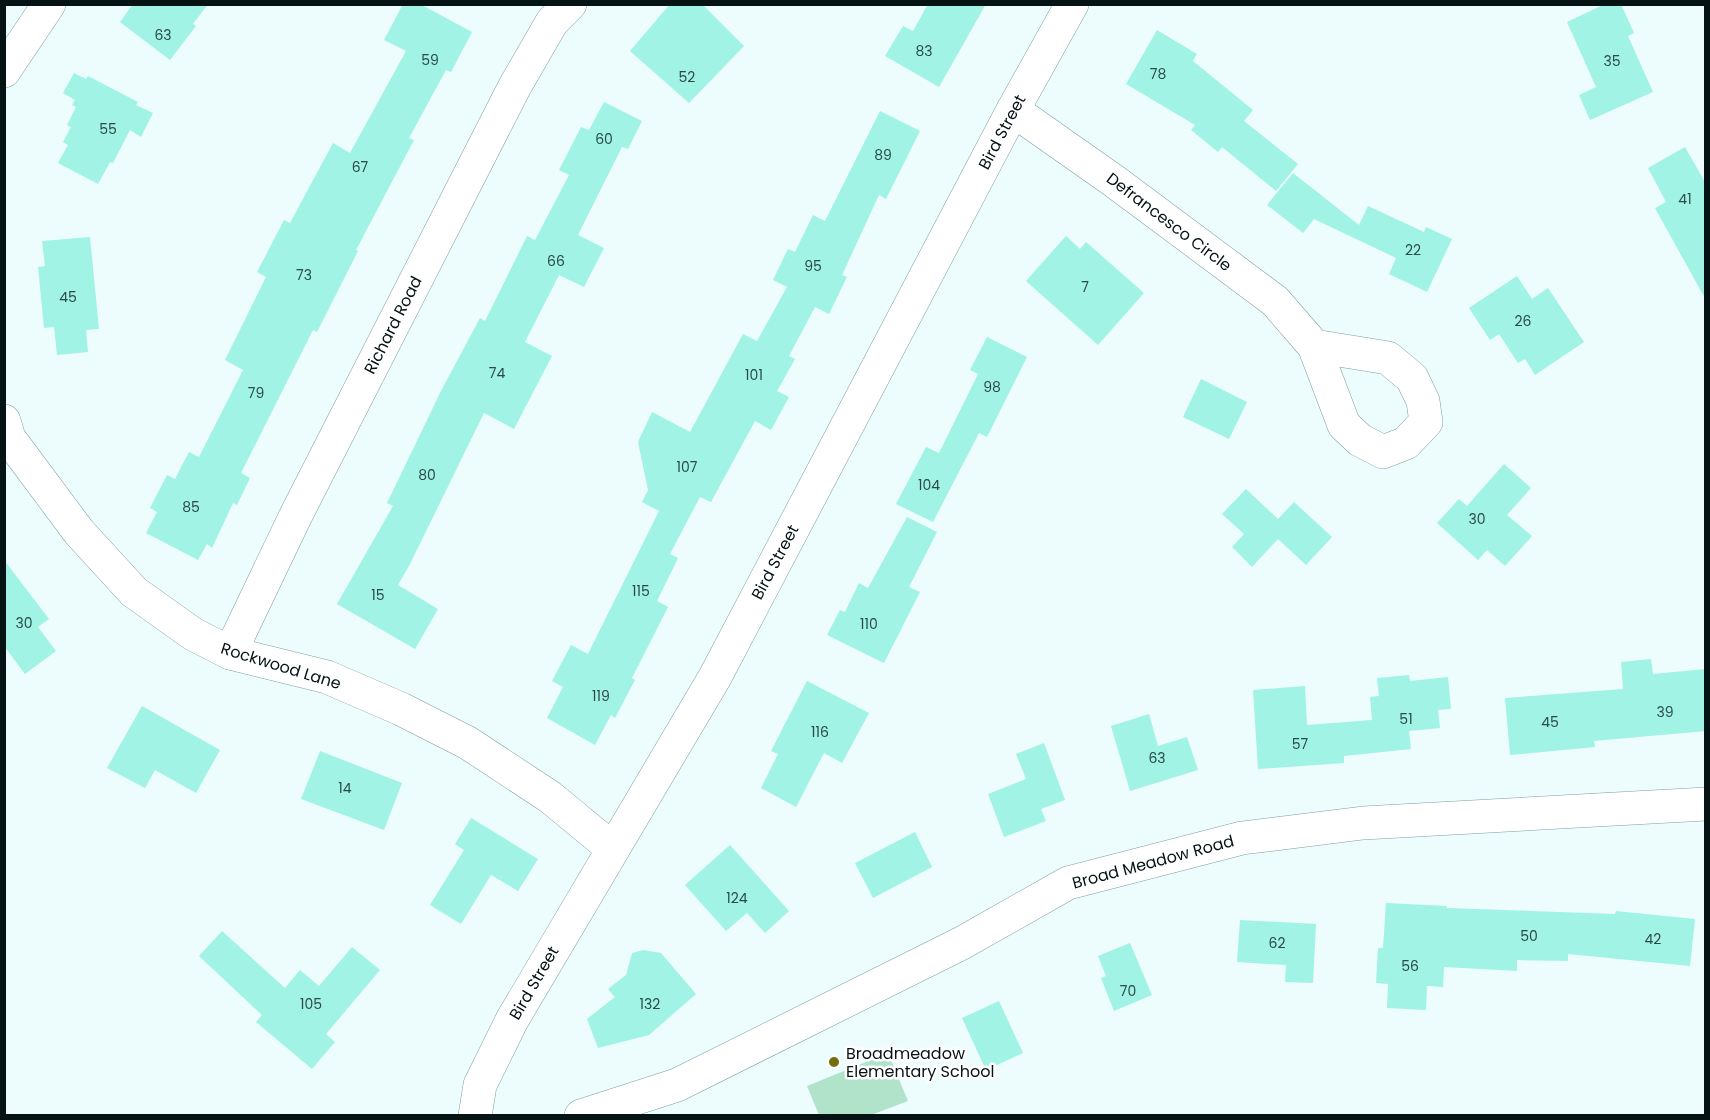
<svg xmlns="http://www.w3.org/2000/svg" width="1710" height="1120" font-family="Poppins,sans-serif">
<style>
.green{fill:#b1e3cb}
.building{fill:#a0f3e5}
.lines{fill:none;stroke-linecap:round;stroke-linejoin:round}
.minor-casing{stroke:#7da0a3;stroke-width:34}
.tertiary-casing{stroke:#7da0a3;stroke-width:34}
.minor{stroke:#fff;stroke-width:33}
.tertiary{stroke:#fff;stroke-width:33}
.poi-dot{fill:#736f0e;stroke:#fff;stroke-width:2}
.labels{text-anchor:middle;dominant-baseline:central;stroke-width:5;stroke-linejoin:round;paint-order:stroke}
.number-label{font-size:14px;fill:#2c4b48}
.street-label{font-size:16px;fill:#061314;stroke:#fff}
.poi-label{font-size:16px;fill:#061314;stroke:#fff;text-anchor:start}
</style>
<rect width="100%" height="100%" fill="#edfcfd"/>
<polygon class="green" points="888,1053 908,1101 871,1115 819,1115 807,1086"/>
<g class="building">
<polygon points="133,4 208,4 193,24 196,26 170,60 120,22"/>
<polygon points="403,4 420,4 472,32 451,72 446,70 409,138 414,140 356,250 358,251 317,332 313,330 241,473 250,478 237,505 233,503 212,548 207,544 198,560 146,533 157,512 150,508 167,475 175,479 189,452 199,457 243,370 225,360 266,277 257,272 284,220 290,223 333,143 350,153 406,51 384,40"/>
<polygon points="670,4 702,4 744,46 689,103 630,51"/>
<polygon points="928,4 986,4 939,87 885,56 903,26 913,31"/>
<polygon points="1605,4 1621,4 1634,33 1628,36 1653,92 1590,120 1579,95 1596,87 1567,22"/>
<polygon points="1157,30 1197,54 1193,61 1253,110 1244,121 1298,164 1276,191 1222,147 1218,152 1191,130 1195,125 1126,84"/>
<polygon points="74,73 86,79 88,76 138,102 136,105 153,113 141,137 130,130 113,163 110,162 98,184 58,163 68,145 63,142 71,127 67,125 76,107 72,105 75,100 63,93"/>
<polygon points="604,102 642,121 628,149 622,147 578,235 604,248 584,287 559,275 525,342 552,356 514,429 484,413 410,564 398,585 438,609 415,649 337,604 393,506 387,503 441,391 480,318 485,321 527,236 535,240 569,175 559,170 581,127 589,130"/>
<polygon points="880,111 920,131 886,199 879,195 842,275 847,277 829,314 815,307 789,356 795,359 777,391 789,397 771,430 755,421 711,502 700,497 670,554 678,558 657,601 668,607 632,678 635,680 615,718 611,715 595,745 547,718 563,687 552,681 571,645 588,654 659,511 642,502 648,490 638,442 652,412 690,432 743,334 757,341 787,287 773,280 788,249 795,252 813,215 825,221"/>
<polygon points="1685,147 1706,184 1706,300 1655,208 1666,202 1648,168"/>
<polygon points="1293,173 1359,225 1368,206 1424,232 1426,227 1452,239 1427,292 1389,274 1396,258 1314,219 1303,233 1267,205"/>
<polygon points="1066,236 1080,249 1086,242 1144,293 1098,345 1026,281"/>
<polygon points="90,237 99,329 86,330 88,352 57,355 54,327 44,328 38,267 45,266 42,241"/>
<polygon points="1517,276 1532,299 1548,288 1584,342 1535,375 1525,359 1518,363 1499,334 1490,340 1469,308"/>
<polygon points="987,337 1027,357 987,437 979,433 933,522 896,504 926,447 939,453 978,374 970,370"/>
<polygon points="1201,379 1247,402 1229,439 1183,417"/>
<polygon points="1504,464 1531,488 1507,515 1532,536 1505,566 1487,550 1478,560 1437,523 1459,499 1467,506"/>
<polygon points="1246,489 1278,519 1294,502 1332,537 1306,565 1278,539 1252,567 1232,547 1244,534 1222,514"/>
<polygon points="907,517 937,532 909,587 920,592 884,663 827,635 840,610 845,612 859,583 868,588"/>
<polygon points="4,560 49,619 38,627 56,651 25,674 4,646"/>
<polygon points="1651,659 1653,674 1706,669 1706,731 1594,741 1595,747 1510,755 1505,698 1623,689 1621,662"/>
<polygon points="1409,675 1410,681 1448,677 1451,709 1438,710 1440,728 1409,731 1411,749 1344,756 1344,763 1258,769 1253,690 1305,686 1307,725 1372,720 1370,697 1379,696 1377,678"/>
<polygon points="807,681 869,713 842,763 824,753 796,807 761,788 778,754 771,751"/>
<polygon points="142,706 220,750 196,793 155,770 145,788 107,768"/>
<polygon points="1149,714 1158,746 1187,737 1198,770 1130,791 1111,726"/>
<polygon points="1044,743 1065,800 1041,809 1046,821 1004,837 988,794 1026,779 1016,754"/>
<polygon points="320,751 402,783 384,830 301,799"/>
<polygon points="471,818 538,859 518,891 491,875 461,924 430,905 464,850 455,844"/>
<polygon points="915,832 932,867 873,898 855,863"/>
<polygon points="730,845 789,911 765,933 747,913 726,931 685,885"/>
<polygon points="1386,903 1447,906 1447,908 1615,914 1616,911 1695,919 1690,966 1568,954 1568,961 1517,960 1517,971 1444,967 1443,987 1427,986 1426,1010 1387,1008 1388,984 1376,983 1378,948 1383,948"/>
<polygon points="1240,920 1316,924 1313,983 1285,982 1286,965 1237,962"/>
<polygon points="222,931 285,988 300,970 319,986 352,947 380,970 326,1034 335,1042 312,1069 256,1022 262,1015 199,956"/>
<polygon points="1130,943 1152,995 1114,1011 1101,978 1106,976 1098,956"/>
<polygon points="643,950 661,953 696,994 649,1035 598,1048 587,1019 615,997 608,989 626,975 632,953"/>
<polygon points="999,1001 1023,1053 986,1070 962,1018"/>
</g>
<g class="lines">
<defs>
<g id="minor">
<polyline points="4,71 49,4"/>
<polyline points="1013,110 1114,181 1275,301 1314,346 1388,358 1412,378 1423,401 1426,422 1406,443 1383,452 1360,440 1344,425 1314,346"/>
<polyline points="4,421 9,438 79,532 134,592 193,634 230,653 327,677 401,709 468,743 550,797 613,849"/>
<polyline points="230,653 296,515 515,86 552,22 570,4"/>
<polyline points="475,1116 480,1085 512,1020 715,677 1013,110 1072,4"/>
</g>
<polyline id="tertiary" points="581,1116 677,1085 962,943 1068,883 1242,838 1363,823 1706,804"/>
</defs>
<use href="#minor" class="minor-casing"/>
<use href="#tertiary" class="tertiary-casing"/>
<use href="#minor" class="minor"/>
<use href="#tertiary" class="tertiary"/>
</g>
<circle class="poi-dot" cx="834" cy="1062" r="6"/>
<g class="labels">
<g class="number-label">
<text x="163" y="35">63</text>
<text x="924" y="51">83</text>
<text x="430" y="60">59</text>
<text x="1612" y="61">35</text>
<text x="1158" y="74">78</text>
<text x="687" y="77">52</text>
<text x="108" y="129">55</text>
<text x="604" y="139">60</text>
<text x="883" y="155">89</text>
<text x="360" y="167">67</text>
<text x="1685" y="199">41</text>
<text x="1413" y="250">22</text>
<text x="556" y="261">66</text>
<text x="813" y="266">95</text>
<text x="304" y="275">73</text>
<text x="1085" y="287">7</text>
<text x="68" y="297">45</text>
<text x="1523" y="321">26</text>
<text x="497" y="373">74</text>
<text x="754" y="375">101</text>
<text x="992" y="387">98</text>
<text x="256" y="393">79</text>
<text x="687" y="467">107</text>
<text x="427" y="475">80</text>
<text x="929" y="485">104</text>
<text x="191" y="507">85</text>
<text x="1477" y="519">30</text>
<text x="641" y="591">115</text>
<text x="378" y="595">15</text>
<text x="24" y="623">30</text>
<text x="869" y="624">110</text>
<text x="601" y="696">119</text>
<text x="1665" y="712">39</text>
<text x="1406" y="719">51</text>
<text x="1550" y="722">45</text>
<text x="820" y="732">116</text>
<text x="1300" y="744">57</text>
<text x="1157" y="758">63</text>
<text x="345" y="788">14</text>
<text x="737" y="898">124</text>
<text x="1529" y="936">50</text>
<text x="1653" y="939">42</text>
<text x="1277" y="943">62</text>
<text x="1410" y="966">56</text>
<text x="1128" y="991">70</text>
<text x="311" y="1004">105</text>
<text x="650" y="1004">132</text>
</g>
<g class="street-label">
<text transform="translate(1002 132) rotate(-62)">Bird Street</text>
<text transform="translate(1169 222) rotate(37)">Defrancesco Circle</text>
<text transform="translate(393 325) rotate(-63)">Richard Road</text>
<text transform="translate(775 562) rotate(-62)">Bird Street</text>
<text transform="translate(281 666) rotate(17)">Rockwood Lane</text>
<text transform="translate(1153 862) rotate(-15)">Broad Meadow Road</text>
<text transform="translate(534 983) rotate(-60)">Bird Street</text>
</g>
<g class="poi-label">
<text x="846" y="1053">Broadmeadow<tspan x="846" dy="18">Elementary School</tspan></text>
</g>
</g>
<rect width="1710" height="1120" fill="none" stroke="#061314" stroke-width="12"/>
</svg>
